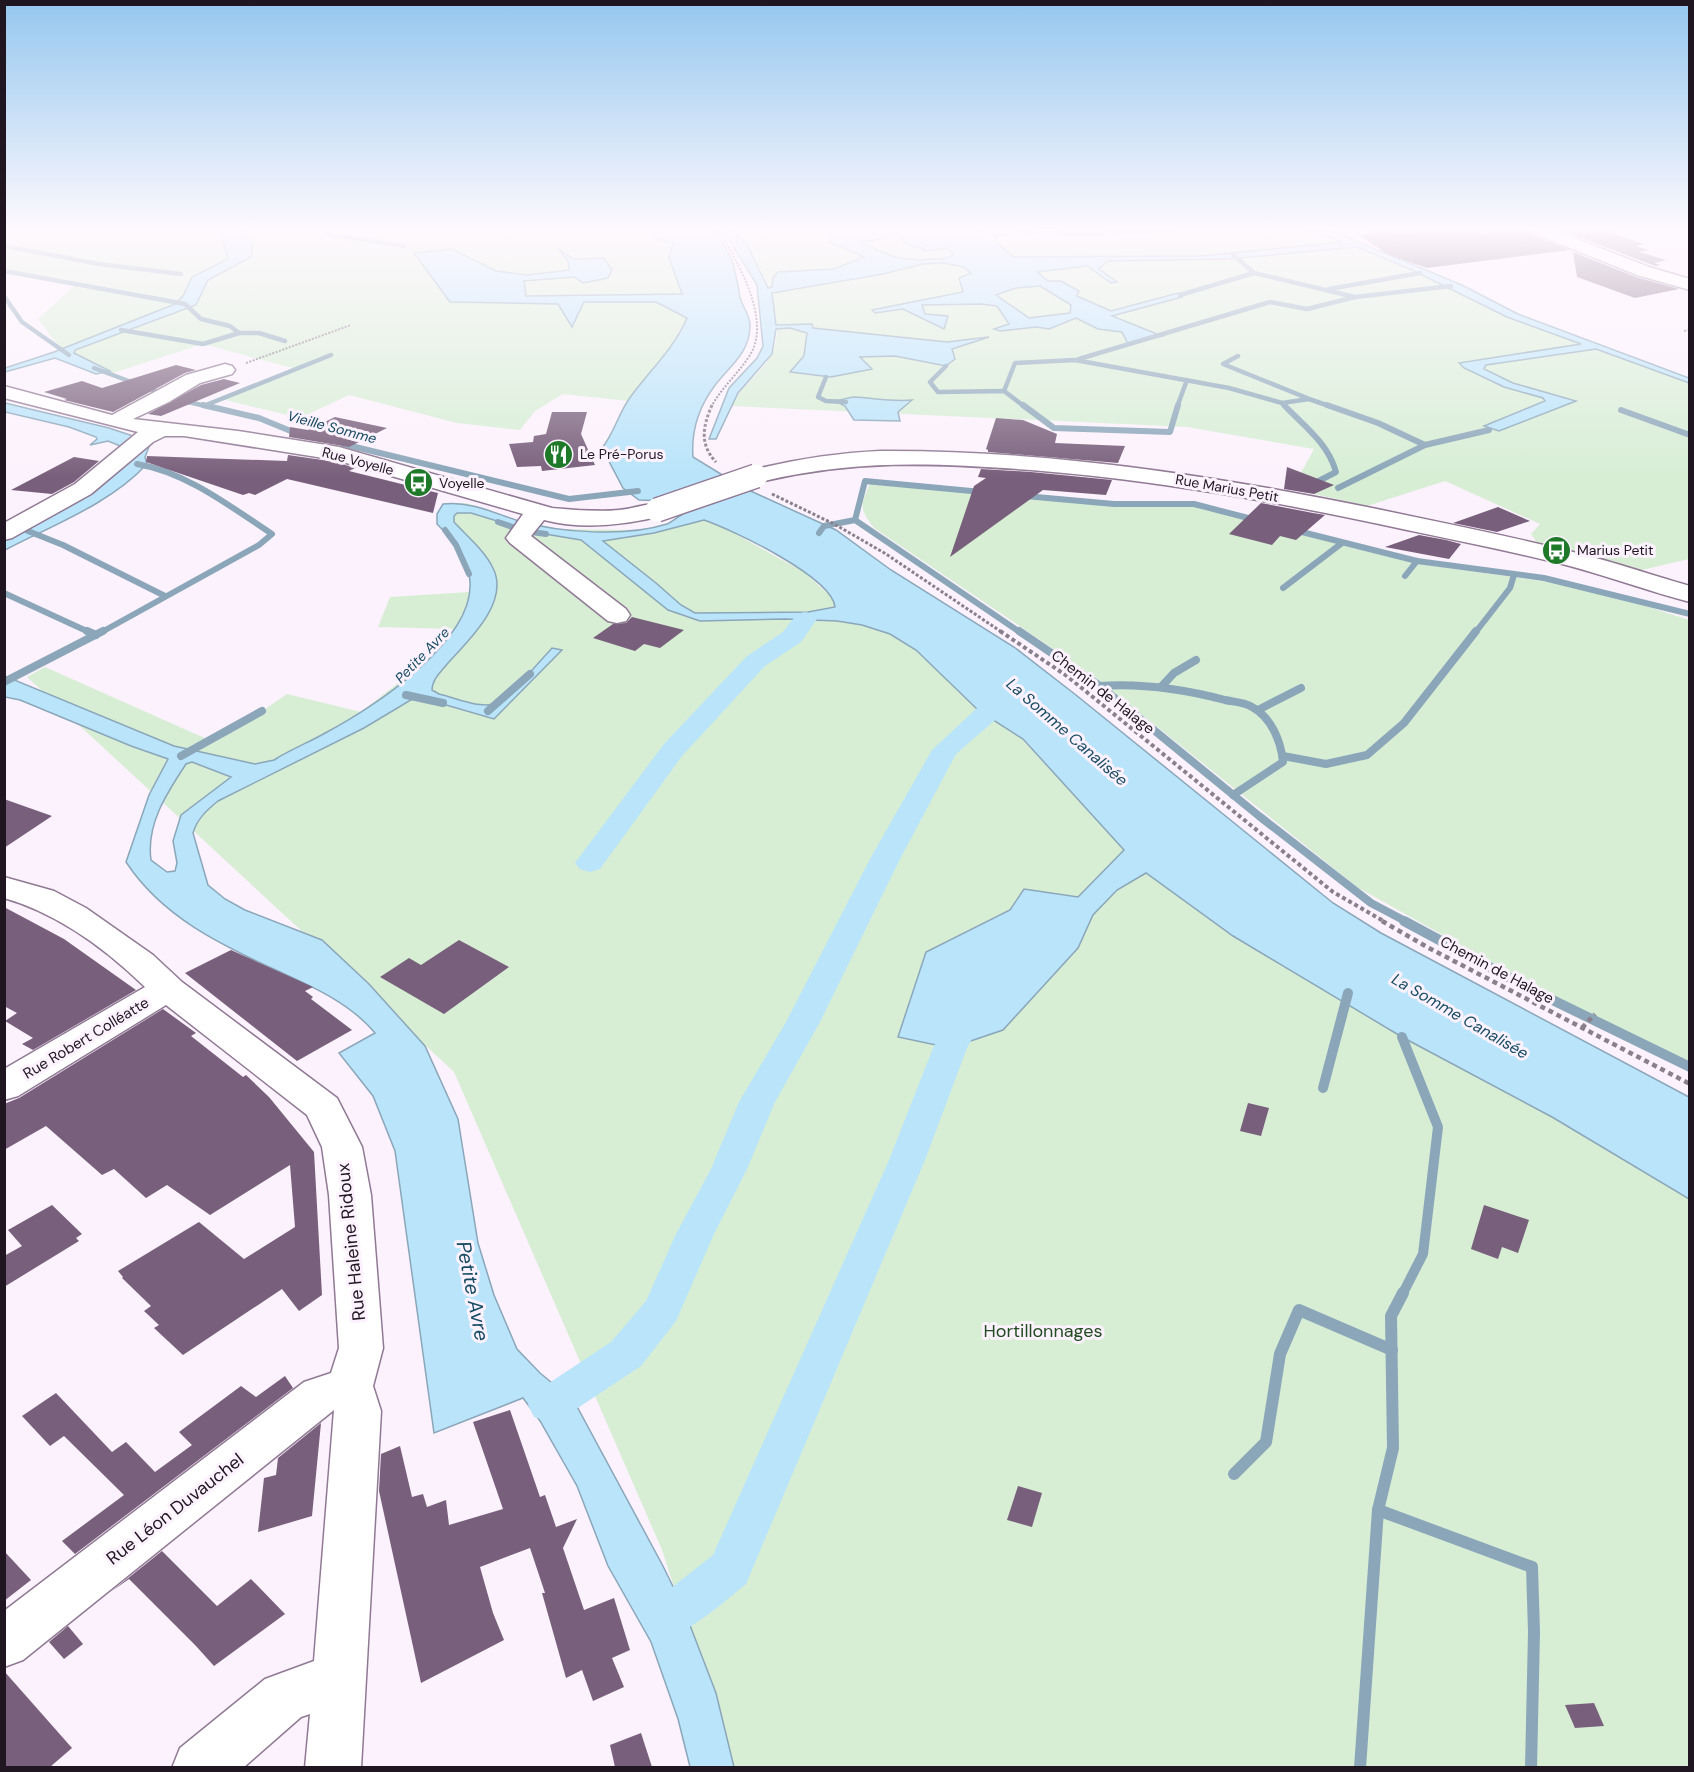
<svg xmlns="http://www.w3.org/2000/svg" width="1694" height="1772" font-family="'DM Sans',sans-serif">
<style>
.green{fill:#d7eed5}
.water{fill:#b9e4fa;stroke:#8ba6b9;stroke-width:1.5;fill-rule:evenodd}
.lines{fill:none;stroke-linecap:round;stroke-linejoin:round}
.stream-far4{stroke:#8ba6b9;stroke-width:4.5}
.stream-far3{stroke:#8ba6b9;stroke-width:6}
.stream-far2{stroke:#8ba6b9;stroke-width:8}
.stream-far1{stroke:#8ba6b9;stroke-width:10}
.stream{stroke:#8ba6b9;stroke-width:12}
.canal{fill:#b9e4fa;fill-rule:evenodd}
.building{fill:#785f7b}
.minor-casing{stroke:#907994;stroke-width:3}
.path-far3{stroke:#8a808b;stroke-width:2;stroke-dasharray:2 1.5;stroke-linecap:butt}
.path-far2{stroke:#8a808b;stroke-width:3;stroke-dasharray:3 2;stroke-linecap:butt}
.path-far1{stroke:#8a808b;stroke-width:4;stroke-dasharray:4 3;stroke-linecap:butt}
.path{stroke:#8a808b;stroke-width:4.5;stroke-dasharray:5 4;stroke-linecap:butt}
.minor{fill:#fff;fill-rule:evenodd}
.minor-bridge-casing{stroke:#907994;stroke-width:26;stroke-linecap:butt}
.minor-bridge{stroke:#fff;stroke-width:23}
.labels{text-anchor:middle;dominant-baseline:central;stroke-width:6;stroke-linejoin:round;paint-order:stroke}
.far-water-label{font-size:14px;font-style:italic;fill:#164b62;stroke:#fcf2fd}
.far-poi-label{font-size:14px;fill:#1f1621;stroke:#fcf2fd;text-anchor:start}
.far-street-label{font-size:14px;fill:#1f1621;stroke:#fcf2fd}
.street-label{font-size:15px;fill:#1f1621;stroke:#fcf2fd}
.water-label{font-size:16px;font-style:italic;fill:#164b62;stroke:#fcf2fd}
.near-street-label{font-size:18px;fill:#1f1621;stroke:#fcf2fd}
.near-park-label{font-size:18px;fill:#214b20;stroke:#fcf2fd}
.near-water-label{font-size:20px;font-style:italic;fill:#164b62;stroke:#fcf2fd}
</style>
<rect width="100%" height="100%" fill="#fcf2fd"/>
<g class="green">
<polygon points="4,230 652,230 658,239 673,243 669,258 683,294 687,318 671,346 628,401 563,394 535,411 520,430 457,423 349,395 300,418 221,399 296,369 203,344 107,375 63,352 38,319 75,285 5,271"/>
<path d="M735,230h586l131,52 45,28 192,70v179l-60,14 -89,-26 -9,-13 9,-10 -95,-43 -78,25 -75,-17 22,-40 -127,-22 -455,-21c9,-21 29,-32 39,-51 20,-38 -14,-95 -36,-125z"/>
<path d="M883,481l157,16 79,7 54,-1 37,6 208,55 169,23 102,33v441l-67,-30 -99,-51 -166,-93 -262,-210 -221,-149c-16,-21 -13,-22 -4,-45z"/>
<path d="M466,503l54,18 39,8 81,1 29,-7 6,-5 29,2 19,7 81,45 58,53 28,9 22,12 81,73 24,15 129,139 76,56 180,108 150,80 137,82v568h-957l-70,-217 -208,-478 -427,-395 18,-10 164,73 53,-29 25,-17 74,18 78,-61 16,-22 -77,-2 12,-30 79,-5c4,-28 -14,-50 -32,-68v-10l6,-10z"/>
</g>
<g class="water">
<polygon points="222,230 246,230 246,238 253,243 251,257 208,280 196,305 75,350 74,353 110,371 96,374 55,358 5,372 5,368 54,352 175,304 183,296 192,277 228,259 221,235"/>
<path d="M652,230h61c21,28 21,33 27,67 2,10 11,19 10,30 -1,26 -19,38 -34,57 -17,22 -25,46 -23,73l49,30 94,43 55,40 123,77 62,48 257,208 48,30 308,164v102l-137,-82 -150,-80 -169,-101 -87,-63 -29,17 -24,25 -15,33 -75,82 -53,18 -52,-11 28,-85 84,-42 14,-21 54,8 46,-47 -101,-111 -44,-28 -63,-61 -26,-16 -28,-9 -25,-4 -52,-2 -85,2 -32,-11 -87,-70 -48,-8 -62,-19h-14l-3,3v6c13,14 31,29 39,46 17,34 -24,72 -45,95 -6,8 -16,16 -16,27l7,4c21,5 46,18 66,6l47,-52 10,2 -68,69 -72,-21h-8l-50,30 -146,73c-11,9 -21,18 -25,32l15,52 17,14 20,11 77,30 47,44 56,62 33,73 20,124 16,52 23,54 23,24 34,28 89,165 20,41 33,86 18,74h-44l-12,-48 -27,-77 -43,-76 -31,-80 -37,-65 -17,-23 -89,35 -39,-282 -22,-55 -34,-43 36,-20c-25,-30 -62,-46 -97,-62 -57,-26 -116,-54 -152,-109l23,-67 19,-36 -37,-13 -111,-46 -15,-3v-21l169,70 81,18 19,-4c17,-11 36,-18 53,-28 46,-24 147,-91 143,-150 -1,-24 -17,-42 -33,-58v-10l6,-10c28,-3 51,9 76,17 42,12 107,16 148,3 5,-2 10,-7 16,-10l-16,-13 -28,-1 -16,-12 -21,-40c12,-15 16,-33 27,-49 19,-27 45,-50 58,-81l-31,-16h-72l-12,25 -14,-23 -108,-2 -36,-49 38,-4 44,22 31,4 42,-5 -1,-9 -11,-13 16,11 31,-1 8,12 -4,8 -25,5 -9,-6 -50,4 2,15 156,-2 -13,-36 4,-15 -15,-4zM704,520c29,10 128,57 131,87l-27,5 -113,1 -14,-8 -25,-22 -53,-42 51,-8zM192,762l39,15 -50,38 -8,26 4,22 -2,8 -8,1 -16,-12c-5,-36 16,-67 35,-96z"/>
<path d="M723,230h12l13,17 20,41 4,-1 1,-9 5,-6 56,-3 30,-12 -34,-15 -2,-12h154l7,5 38,-4 12,2 -42,3 -2,5 18,16 188,-1 141,-14 -24,-9 -17,-3h24l19,6 118,49 56,29 171,64v5l-93,-34 -110,16 -2,4 29,14 63,18 -77,30 -15,-5 61,-25 -2,-3 -39,-11 -40,-19 -5,-5 122,-19 -74,-27 -95,-47 -55,-23 -128,12 -121,2 -9,8 18,13 -6,1 -24,-17 -50,6 11,9h13l18,10 -2,5 34,15 67,-18 4,4 -70,19 50,20 -34,8 -6,-12 -24,-3 -22,-11 -27,11 -13,-2 -36,4 -6,-2 15,-5 -12,-18 -16,-2 -59,1 3,9 23,2 -4,13 -41,-20 -28,4 -3,-3 91,-18 -4,-14 12,-5 -8,-6 -19,-4 -21,1 -40,10 -111,19 4,32 36,-1 1,4 134,14 42,-5 -37,12 3,10 -9,7 -51,-10 -35,1 12,12 -41,8 -41,-5 14,-16 3,-23 -17,-5 -14,1 -4,25 -34,39 -22,46h-7l20,-51 28,-30 6,-12 -6,-61zM898,236l10,9 14,3 3,3 22,-3 7,6c-8,6 -15,5 -24,5 -31,3 -42,-4 -69,-17zM1040,286l31,19 -1,8 -41,5 -33,-23 20,-7z"/>
<path d="M853,397c21,1 39,5 59,3l-14,12 2,9 -46,-1 -9,-14 -10,-5z"/>
<path d="M5,403l104,25 42,14 -6,15 2,7c-37,40 -94,61 -142,86v-11l130,-87 -27,-11 -18,4 7,-6 -1,-2 -27,-10 -64,-15z"/>
</g>
<g class="lines">
<g class="stream-far4">
<polyline points="1039,233 1093,234 1172,230"/>
<polyline points="325,234 405,246"/>
<polyline points="4,246 99,264 181,274"/>
<polyline points="1233,255 1254,273 1355,297"/>
<polyline points="4,271 185,304 201,319 230,326 239,333 203,344 121,330"/>
<polyline points="1329,289 1420,273"/>
<polyline points="1180,295 1254,273"/>
<polyline points="4,296 22,322 69,355"/>
<polyline points="239,333 259,333 285,341"/>
<polyline points="1238,356 1223,364 1307,398"/>
<polyline points="1079,359 1270,302 1307,309 1355,297 1451,286"/>
<polyline points="946,366 930,382 938,392 1004,391 1025,407"/>
<polyline points="94,368 166,395"/>
<polyline points="826,377 818,397 826,401 846,402"/>
<polyline points="1004,391 1015,363 1075,360 1229,388 1282,403 1309,399 1332,407"/>
<polyline points="184,401 210,407"/>
<polyline points="1282,403 1286,407"/>
<polyline points="206,405 331,355"/>
<polyline points="1177,407 1187,380"/>
</g>
<g class="stream-far3">
<polyline points="203,405 259,418 298,434"/>
<polyline points="1023,405 1054,428 1170,432 1178,405"/>
<path d="M1284,405c20,21 44,38 52,67l-23,12"/>
<polyline points="1327,405 1378,423 1425,445"/>
<polyline points="1621,410 1690,435"/>
<polyline points="343,444 569,499 638,491"/>
<polyline points="1338,488 1425,445 1489,430"/>
<polyline points="1025,496 1114,504 1194,504 1256,520"/>
<polyline points="855,520 1021,633"/>
<polyline points="498,522 524,531 546,534"/>
<polyline points="445,530 456,545 469,574"/>
<polyline points="1294,530 1417,561 1544,578 1690,614"/>
<polyline points="28,531 63,545 165,596"/>
<polyline points="819,533 824,526 855,520 865,481 982,492"/>
<polyline points="1405,576 1417,561"/>
<polyline points="1283,588 1342,543"/>
<polyline points="4,593 91,633"/>
<path d="M100,633l159,-88 13,-11c-41,-27 -86,-62 -135,-70"/>
<polyline points="1475,633 1510,588 1514,575"/>
</g>
<g class="stream-far2">
<polyline points="87,631 96,635"/>
<polyline points="1019,631 1100,686 1259,816 1371,903 1407,922"/>
<polyline points="4,682 103,631"/>
<path d="M1100,686c43,-3 83,3 125,14 9,2 19,2 27,7 19,10 29,34 31,55l-50,33"/>
<polyline points="1161,687 1174,673 1196,660"/>
<polyline points="406,695 443,703"/>
<polyline points="1258,710 1301,688"/>
<polyline points="488,711 530,674"/>
<polyline points="181,756 262,711"/>
<polyline points="1283,756 1326,764 1367,755 1404,723 1476,631"/>
</g>
<g class="stream-far1">
<polyline points="1404,921 1532,990 1690,1067"/>
<polyline points="1323,1088 1348,993"/>
<polyline points="1402,1295 1423,1254 1438,1127 1402,1037"/>
</g>
<g class="stream">
<polyline points="1234,1474 1266,1442 1280,1354 1299,1310 1392,1350"/>
<polyline points="1378,1510 1532,1567 1534,1632 1531,1768"/>
<polyline points="1360,1768 1378,1510 1393,1448 1391,1316 1403,1293"/>
</g>
<g class="canal">
<polygon points="805,612 813,614 817,619 801,642 765,666 682,756 600,869 590,872 580,869 575,863 664,744 747,656 783,632 797,614"/>
<polygon points="1018,685 1027,688 1031,693 1027,698 994,721 956,754 900,859 820,1022 775,1102 747,1169 714,1234 676,1321 641,1366 564,1417 549,1422 534,1417 528,1405 534,1393 611,1342 646,1301 676,1234 711,1169 739,1102 786,1022 870,859 932,750 976,709 1009,688"/>
<path d="M971,1001l12,3 4,8 -20,36 -42,112 -179,424c-26,21 -48,42 -80,54l-17,-7 -7,-15 7,-15 17,-9 47,-37 176,-395 44,-112 26,-44z"/>
</g>
</g>
<g class="building">
<polygon points="1364,230 1529,230 1532,235 1570,250 1427,268 1389,255 1359,235 1372,234"/>
<polygon points="1561,230 1611,230 1611,233 1644,244 1635,246 1649,250 1639,252 1666,260 1654,263 1661,265 1655,266"/>
<polygon points="1573,252 1636,277 1679,289 1635,298 1577,277"/>
<polygon points="176,365 196,370 185,373 113,412 64,400 67,399 44,392 82,381 102,388"/>
<polygon points="224,379 240,383 161,416 148,414 201,385"/>
<polygon points="552,412 587,412 581,434 595,465 542,471 541,466 517,467 509,444 533,442 534,436 546,434"/>
<polygon points="335,417 387,428 349,447 289,437 290,427 308,430"/>
<polygon points="996,418 1023,420 1057,434 1055,443 1125,446 1118,463 988,452 988,450 986,449"/>
<polygon points="288,455 336,462 355,468 349,471 438,493 433,513 287,479 255,495 249,493 243,495 146,462 147,456 287,461"/>
<polygon points="74,457 99,461 74,482 52,494 11,490"/>
<polygon points="1287,467 1334,485 1314,494 1284,489"/>
<polygon points="981,469 1031,472 1112,480 1106,495 1043,490 950,557 974,486 986,478 978,477"/>
<polygon points="1261,503 1313,513 1325,515 1296,540 1280,536 1272,545 1229,534"/>
<polygon points="1498,507 1530,521 1497,532 1453,523"/>
<polygon points="1419,535 1446,540 1461,544 1449,559 1385,547"/>
<polygon points="632,617 684,630 660,648 644,644 635,651 593,638 613,624 626,623"/>
<polygon points="4,799 52,816 4,848"/>
<polygon points="4,907 64,939 136,990 33,1050 22,1044 33,1038 5,1021 17,1013 4,1006"/>
<polygon points="459,940 509,967 444,1014 380,977 409,958 421,965"/>
<polygon points="231,950 313,987 305,991 313,997 311,999 352,1030 297,1061 185,973"/>
<polygon points="163,1009 196,1033 191,1036 243,1077 246,1075 269,1097 314,1152 322,1295 299,1311 282,1289 183,1355 154,1328 159,1325 144,1311 151,1306 122,1278 123,1277 118,1271 199,1222 244,1259 295,1227 290,1165 210,1215 167,1185 146,1198 114,1169 102,1175 46,1126 4,1150 4,1104 19,1098"/>
<polygon points="1248,1103 1269,1108 1261,1136 1240,1131"/>
<polygon points="52,1205 82,1234 76,1238 79,1241 4,1287 4,1256 22,1246 8,1230"/>
<polygon points="1484,1205 1529,1220 1518,1253 1502,1247 1498,1259 1471,1249"/>
<polygon points="285,1376 293,1388 75,1554 62,1541 124,1495 64,1436 50,1446 22,1416 56,1393 112,1452 126,1442 155,1472 192,1445 179,1432 241,1386 256,1397"/>
<polygon points="510,1410 540,1497 545,1495 556,1527 577,1519 563,1548 584,1610 614,1598 630,1650 612,1658 624,1687 593,1701 582,1670 566,1678 542,1593 545,1593 530,1548 480,1567 493,1613 504,1640 421,1683 379,1491 381,1454 400,1446 412,1497 423,1494 427,1507 446,1500 449,1525 503,1509 473,1422"/>
<polygon points="321,1423 312,1516 258,1532 264,1478 276,1475 278,1458"/>
<polygon points="1018,1486 1042,1493 1032,1527 1007,1520"/>
<polygon points="4,1551 31,1580 4,1601"/>
<polygon points="162,1551 217,1606 251,1579 285,1614 214,1666 196,1646 129,1579 112,1591"/>
<polygon points="68,1626 83,1644 64,1659 49,1642"/>
<polygon points="4,1671 72,1748 50,1767 4,1767"/>
<polygon points="1594,1703 1604,1726 1575,1728 1565,1705"/>
<polygon points="641,1733 652,1767 615,1767 610,1745"/>
</g>
<g class="lines">
<defs>
<g id="minor">
<polygon points="1531,230 1554,230 1649,267 1690,279 1690,290 1637,275 1533,233"/>
<path d="M225,364l7,2 3,4 -3,4 -32,9 -31,19 -36,17 105,12 101,16 213,61c23,2 45,4 67,2 15,-1 31,-9 46,-5l4,5 -4,5c-39,10 -82,15 -121,5l-13,16 95,73 4,6 -4,6 -9,2 -9,-2 -98,-78 -4,-5 17,-24 -187,-54 -152,-24h-19l-12,6 -62,52 -79,44 -8,2v-17l71,-39 63,-52 -134,-34v-12l108,29 74,-40z"/>
<path d="M880,451c166,-1 330,24 492,57 71,15 142,29 213,47 35,9 70,21 105,31v16c-42,-11 -82,-26 -124,-37 -52,-13 -106,-24 -159,-35 -124,-27 -249,-50 -376,-60 -98,-7 -178,-11 -275,13l-8,-2 -3,-5 3,-5c44,-11 87,-18 132,-20z"/>
<path d="M4,877l50,14 32,17 67,47 29,27 155,116 25,49 9,48 12,153 -10,38 8,25 -20,357h-56l5,-54 -9,3 -58,51h-71l8,-20 85,-69 49,-18 20,-251 -311,250 -19,7v-56l300,-229 27,-9 8,-25 -10,-153 -7,-48 -15,-32 -141,-110 -148,91 -14,4v-31l141,-82c-39,-38 -88,-74 -141,-89z"/>
</g>
</defs>
<use href="#minor" class="minor-casing"/>
<g class="path-far3">
<polyline points="1384,241 1513,230"/>
<polyline points="1684,331 1690,330"/>
<polyline points="246,363 351,325"/>
<path d="M711,407c11,-20 27,-33 39,-52 22,-35 -13,-95 -32,-125"/>
</g>
<g class="path-far2">
<path d="M712,405c-9,21 -13,39 4,57"/>
<polyline points="772,494 836,525 886,554 1003,633"/>
</g>
<polyline class="path-far1" points="1000,631 1067,676 1333,892 1385,922"/>
<g class="path">
<polyline points="1382,921 1427,947 1690,1084"/>
<polyline points="1582,1028 1595,1014"/>
</g>
<use href="#minor" class="minor"/>
<defs>
<polyline id="minor-bridge" points="657,510 756,476"/>
</defs>
<use href="#minor-bridge" class="minor-bridge-casing"/>
<use href="#minor-bridge" class="minor-bridge"/>
</g>
<linearGradient id="sky" x2="0" y2="1"><stop stop-color="#95c7ef"/><stop offset="0.48" stop-color="#fef9fe"/><stop offset="1" stop-color="#fef9fe" stop-opacity="0"/></linearGradient>
<rect width="1694" height="478" fill="url(#sky)"/>
<defs>
<symbol id="restaurant-disc" viewBox="-11 -11 22 22"><circle r="9.5" fill="#1e7929" stroke="#fcf2fd"/><path d="M-5-6h1v4h1v-4h1v4h1v-4h1v5L-1.5 .5V6h-2V.5L-5-1ZM5-6V6H3V1.5H1.5Q1.5-4 5-6Z" fill="#fff"/></symbol>
<symbol id="bus-disc" viewBox="-11 -11 22 22"><circle r="9.5" fill="#1e7929" stroke="#fcf2fd"/><path d="M-5-6H5V4H4V6H2V4H-2V6H-4V4H-5ZM-3.5-4V0h7V-4ZM-3.5 1.2v1.5H-2V1.2ZM2 1.2v1.5H3.5V1.2Z" fill="#fff"/></symbol>
</defs>
<g fill-rule="evenodd">
<use href="#restaurant-disc" x="542" y="438" width="33" height="33"/>
<use href="#bus-disc" x="402" y="466" width="33" height="33"/>
<use href="#bus-disc" x="1540" y="534" width="33" height="33"/>
</g>
<g class="labels">
<g class="far-water-label">
<text transform="translate(332 427) rotate(15)">Vieille Somme</text>
<text transform="translate(422 655) rotate(-46)">Petite Avre</text>
</g>
<g class="far-poi-label">
<text x="580" y="454">Le Pré-Porus</text>
<text x="439" y="483">Voyelle</text>
<text x="1577" y="550">Marius Petit</text>
</g>
<g class="far-street-label">
<text transform="translate(358 461) rotate(15)">Rue Voyelle</text>
<text transform="translate(1227 488) rotate(10)">Rue Marius Petit</text>
</g>
<g class="street-label">
<text transform="translate(1103 692) rotate(38)">Chemin de Halage</text>
<text transform="translate(1497 970) rotate(28)">Chemin de Halage</text>
<text transform="translate(86 1038) rotate(-31)">Rue Robert Colléatte</text>
</g>
<g class="water-label">
<text transform="translate(1067 732) rotate(41)">La Somme Canalisée</text>
<text transform="translate(1460 1016) rotate(30)">La Somme Canalisée</text>
</g>
<g class="near-street-label">
<text transform="translate(351 1242) rotate(-96)">Rue Haleine Ridoux</text>
<text transform="translate(175 1509) rotate(-38)">Rue Léon Duvauchel</text>
</g>
<g class="near-park-label">
<text x="1043" y="1331">Hortillonnages</text>
</g>
<g class="near-water-label">
<text transform="translate(473 1291) rotate(79)">Petite Avre</text>
</g>
</g>
<rect width="1694" height="1772" fill="none" stroke="#1f1621" stroke-width="12"/>
</svg>
